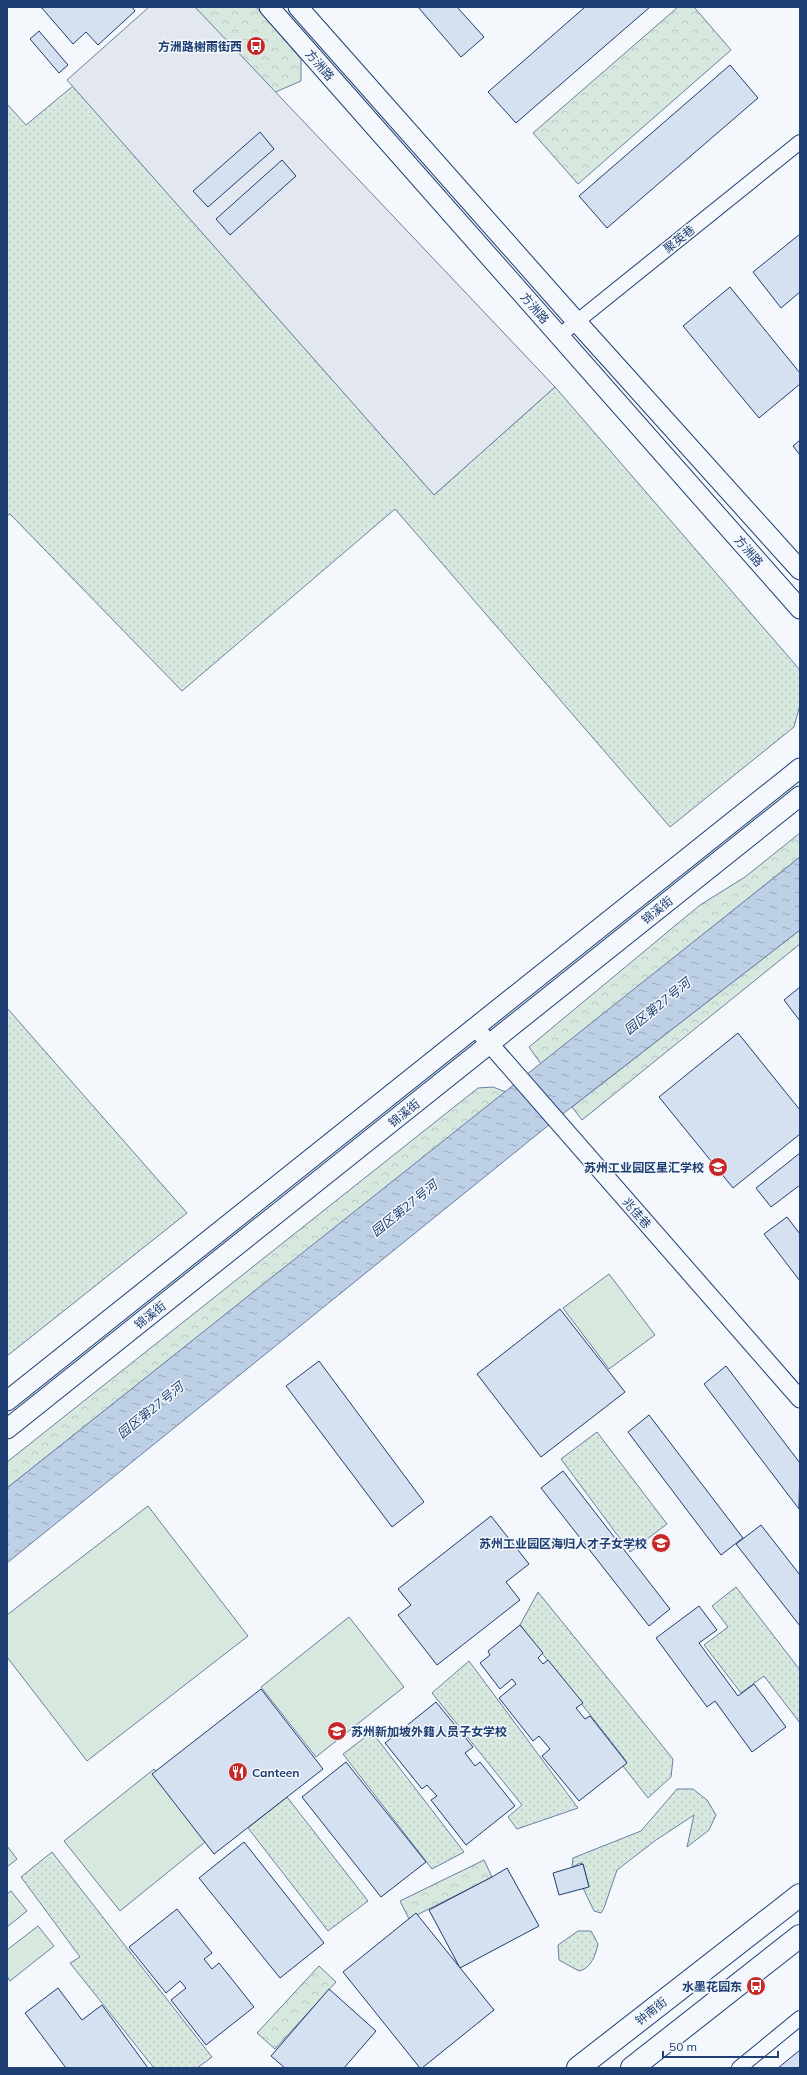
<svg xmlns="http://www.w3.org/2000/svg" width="807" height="2075" font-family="Mulish,'Noto Sans SC',sans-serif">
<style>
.green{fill:url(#green-dots);stroke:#687fa3}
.forest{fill:url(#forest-crowns);stroke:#687fa3}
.pitch{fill:#d7e8df;stroke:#687fa3}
.parking{fill:#e3e8f0;stroke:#687fa3}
.water{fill:url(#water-ripples);stroke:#687fa3}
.building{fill:#d5e0f0;stroke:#1d3f73}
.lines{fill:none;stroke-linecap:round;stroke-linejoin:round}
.minor-casing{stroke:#1d3f73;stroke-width:16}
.tertiary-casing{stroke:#1d3f73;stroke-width:19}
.secondary-casing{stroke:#1d3f73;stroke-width:21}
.primary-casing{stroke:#1d3f73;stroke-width:24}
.minor{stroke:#f4f7fb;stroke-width:14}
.tertiary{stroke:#f4f7fb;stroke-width:17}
.secondary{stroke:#f4f7fb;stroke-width:19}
.primary{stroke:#f4f7fb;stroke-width:22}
.labels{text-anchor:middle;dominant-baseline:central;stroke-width:3;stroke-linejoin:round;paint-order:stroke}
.poi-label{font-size:12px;font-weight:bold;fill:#1d3f73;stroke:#f4f7fb;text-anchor:end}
.street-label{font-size:12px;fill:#1d3f73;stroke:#f4f7fb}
.water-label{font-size:13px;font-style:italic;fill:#1d3f73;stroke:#f4f7fb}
</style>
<defs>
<pattern id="green-dots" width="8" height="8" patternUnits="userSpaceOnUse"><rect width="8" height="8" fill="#d7e8df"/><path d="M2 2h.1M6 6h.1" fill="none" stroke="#b8c8c3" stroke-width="1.8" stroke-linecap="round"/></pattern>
<pattern id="forest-crowns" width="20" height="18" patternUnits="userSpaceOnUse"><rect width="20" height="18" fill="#d7e8df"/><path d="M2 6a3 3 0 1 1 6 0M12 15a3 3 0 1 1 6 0" fill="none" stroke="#b8c8c3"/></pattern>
<pattern id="water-ripples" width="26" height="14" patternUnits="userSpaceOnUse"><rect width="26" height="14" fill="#bed0e5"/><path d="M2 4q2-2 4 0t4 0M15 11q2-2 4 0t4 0" fill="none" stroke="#9aaabe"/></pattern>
</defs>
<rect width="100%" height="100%" fill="#f4f7fb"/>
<g class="green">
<polygon points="73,86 434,495 555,387 800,670 800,705 794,727 670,827 395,509 182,691 10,514 7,516 7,104 26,125"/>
<polygon points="7,1008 187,1213 7,1356"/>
<polygon points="597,1432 667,1524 630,1552 561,1459"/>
<polygon points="736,1587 800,1670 800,1723 764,1676 741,1693 704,1645 728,1627 712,1606"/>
<polygon points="538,1592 673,1759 671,1777 648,1798 623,1766 627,1762 520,1625"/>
<polygon points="469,1661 578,1808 517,1829 508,1817 522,1805 432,1693"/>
<polygon points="372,1732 464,1852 432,1869 343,1754"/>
<polygon points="677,1789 693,1789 707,1800 716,1815 709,1830 687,1847 694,1815 656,1840 617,1870 604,1908 601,1913 594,1911 583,1888 589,1886 583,1864 580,1863 572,1867 573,1858 641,1831"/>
<polygon points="287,1797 368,1901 328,1931 248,1828"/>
<polygon points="52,1852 212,2057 197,2068 154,2068 70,1963 80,1957 21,1877"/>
<path d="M578,1931h13l7,13c-2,10 -7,25 -19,27l-20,-11 -1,-15z"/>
</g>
<g class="forest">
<polygon points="194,7 256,7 301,59 301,81 271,94"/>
<polygon points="678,7 694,7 731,50 578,184 533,133"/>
<polygon points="800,833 800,857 541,1064 529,1047 700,905 745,877"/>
<polygon points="800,930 800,944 582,1120 572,1107"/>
<polygon points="493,1087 506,1092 7,1488 7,1462 478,1088"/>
<polygon points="484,1860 492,1877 409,1919 400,1901"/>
<polygon points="319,1966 336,1982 275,2049 257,2033"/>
</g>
<g class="pitch">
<polygon points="609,1274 655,1335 609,1369 563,1308"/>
<polygon points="148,1506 248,1636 87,1761 7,1657 7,1615"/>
<polygon points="349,1617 404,1687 316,1757 261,1687"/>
<polygon points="154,1769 210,1838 120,1911 64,1841"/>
<polygon points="7,1846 17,1859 7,1867"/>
<polygon points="11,1891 27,1911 7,1927 7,1894"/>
<polygon points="38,1926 54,1946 10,1981 7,1976 7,1950"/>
</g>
<polygon class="parking" points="149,7 195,7 555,387 434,495 67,80"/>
<polygon class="water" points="800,857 800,930 555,1120 7,1563 7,1488"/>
<g class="building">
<polygon points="41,7 132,7 135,11 98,45 86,32 73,44"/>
<polygon points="418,7 457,7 484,37 461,57"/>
<polygon points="585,7 650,7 516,123 488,92"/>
<polygon points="39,31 68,65 59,73 30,39"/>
<polygon points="730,65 758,98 607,228 579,196"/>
<polygon points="260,132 274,149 208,207 193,191"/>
<polygon points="282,160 296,176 230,235 216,219"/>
<polygon points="800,234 800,292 781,308 753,272"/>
<polygon points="730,287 800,373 800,384 759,418 683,326"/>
<polygon points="800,440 800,455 793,446"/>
<polygon points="800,987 800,1021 784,1000"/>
<polygon points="738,1033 800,1110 800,1134 733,1188 659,1097"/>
<polygon points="800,1153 800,1185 771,1207 756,1188"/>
<polygon points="787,1217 800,1234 800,1281 764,1234"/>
<polygon points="560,1309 625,1392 541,1457 477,1374"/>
<polygon points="319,1361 424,1502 392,1527 286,1386"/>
<polygon points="726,1366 800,1463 799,1509 704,1384"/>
<polygon points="649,1415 743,1538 721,1555 628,1432"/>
<polygon points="563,1471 670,1609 649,1626 541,1488"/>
<polygon points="491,1516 529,1564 506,1582 520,1600 437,1665 398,1615 411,1605 398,1589"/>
<polygon points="761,1525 800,1575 800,1626 736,1544"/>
<polygon points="699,1606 717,1630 699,1643 738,1696 754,1684 786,1727 752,1752 715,1701 707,1707 656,1638"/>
<polygon points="520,1625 543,1653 538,1658 543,1664 548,1660 583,1703 576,1708 585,1719 590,1716 627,1763 579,1801 542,1756 550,1749 539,1736 533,1741 499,1698 516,1684 512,1679 500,1689 480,1663 490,1655 488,1651"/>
<polygon points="261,1689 323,1769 214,1854 152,1774"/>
<polygon points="436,1702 473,1747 465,1753 475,1766 480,1762 515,1806 466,1845 431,1800 437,1796 427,1785 422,1789 385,1743"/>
<polygon points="346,1762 426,1862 381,1897 302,1797"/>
<polygon points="244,1842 324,1943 280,1978 199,1878"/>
<polygon points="583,1864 589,1887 559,1895 553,1873"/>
<polygon points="507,1868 539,1926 460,1968 429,1910 492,1877"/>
<polygon points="177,1909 212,1953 204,1959 212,1969 219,1963 254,2007 206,2045 171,2000 186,1988 180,1981 166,1993 129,1947"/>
<polygon points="416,1913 494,2010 422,2068 420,2068 343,1972"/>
<polygon points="58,1988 82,2020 102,2005 148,2068 66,2068 25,2013"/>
<polygon points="329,1989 376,2031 344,2068 285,2068 271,2056"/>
<polygon points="800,2050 800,2068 778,2068"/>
</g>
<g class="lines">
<defs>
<g id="minor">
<polyline points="559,336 800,142"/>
<polyline points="739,2068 800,2018"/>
</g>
<polyline id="tertiary" points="475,1027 800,1399"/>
<g id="secondary">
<polyline points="269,7 800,609"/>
<polyline points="298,7 576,321 800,570"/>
<polyline points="7,1401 800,768"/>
<polyline points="7,1429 800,796"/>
</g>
<g id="primary">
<polyline points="578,2068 800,1895"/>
<polyline points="632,2068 800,1936"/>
</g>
</defs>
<use href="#minor" class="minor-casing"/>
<use href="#tertiary" class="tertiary-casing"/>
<use href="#secondary" class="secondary-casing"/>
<use href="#primary" class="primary-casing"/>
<use href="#minor" class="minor"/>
<use href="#tertiary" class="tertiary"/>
<use href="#secondary" class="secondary"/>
<use href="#primary" class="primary"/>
</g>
<defs>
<symbol id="bus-disc" viewBox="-11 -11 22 22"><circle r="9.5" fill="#c62828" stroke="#f4f7fb"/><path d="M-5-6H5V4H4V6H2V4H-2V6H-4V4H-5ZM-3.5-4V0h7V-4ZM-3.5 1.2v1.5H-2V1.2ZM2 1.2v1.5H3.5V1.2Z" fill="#fff"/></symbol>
<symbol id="school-disc" viewBox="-11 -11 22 22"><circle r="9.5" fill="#c62828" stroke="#f4f7fb"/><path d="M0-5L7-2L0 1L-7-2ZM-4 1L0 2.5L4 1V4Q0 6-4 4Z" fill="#fff"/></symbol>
<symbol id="restaurant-disc" viewBox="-11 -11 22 22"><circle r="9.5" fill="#c62828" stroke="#f4f7fb"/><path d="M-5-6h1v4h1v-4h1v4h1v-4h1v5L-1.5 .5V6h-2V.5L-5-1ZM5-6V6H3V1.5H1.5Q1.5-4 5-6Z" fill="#fff"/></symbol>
</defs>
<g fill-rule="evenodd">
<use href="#bus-disc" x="245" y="35" width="22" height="22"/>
<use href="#school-disc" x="707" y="1156" width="22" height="22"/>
<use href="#school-disc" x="650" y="1532" width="22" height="22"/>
<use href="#school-disc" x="326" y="1720" width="22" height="22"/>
<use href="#restaurant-disc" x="227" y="1761" width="22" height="22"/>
<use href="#bus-disc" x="745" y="1975" width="22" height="22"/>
</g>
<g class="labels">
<g class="poi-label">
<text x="242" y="46">方洲路榭雨街西</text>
<text x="704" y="1167">苏州工业园区星汇学校</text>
<text x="647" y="1543">苏州工业园区海归人才子女学校</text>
<text x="351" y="1731" text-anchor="start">苏州新加坡外籍人员子女学校</text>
<text x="252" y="1772" text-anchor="start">Canteen</text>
<text x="742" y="1986">水墨花园东</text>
</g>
<g class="street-label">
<text transform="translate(320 65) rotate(49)">方洲路</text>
<text transform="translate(679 239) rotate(-39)">聚英巷</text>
<text transform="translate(535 308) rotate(49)">方洲路</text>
<text transform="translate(749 551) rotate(49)">方洲路</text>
<text transform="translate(657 910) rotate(-39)">锦溪街</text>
<text transform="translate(404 1113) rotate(-39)">锦溪街</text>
<text transform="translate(637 1213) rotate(49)">兆佳巷</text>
<text transform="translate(150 1315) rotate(-39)">锦溪街</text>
<text transform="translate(651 2011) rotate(-38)">钟南街</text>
</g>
<g class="water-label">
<text transform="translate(657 1006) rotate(-39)">园区第27号河</text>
<text transform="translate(404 1208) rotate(-39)">园区第27号河</text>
<text transform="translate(150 1410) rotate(-39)">园区第27号河</text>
</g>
</g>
<rect width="807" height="2075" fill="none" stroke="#1d3f73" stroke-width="16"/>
<path d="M663 2051v6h115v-6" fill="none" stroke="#1d3f73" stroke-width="2"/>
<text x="669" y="2051" font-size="12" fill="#1d3f73" stroke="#f4f7fb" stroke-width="3" paint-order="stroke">50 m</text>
</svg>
